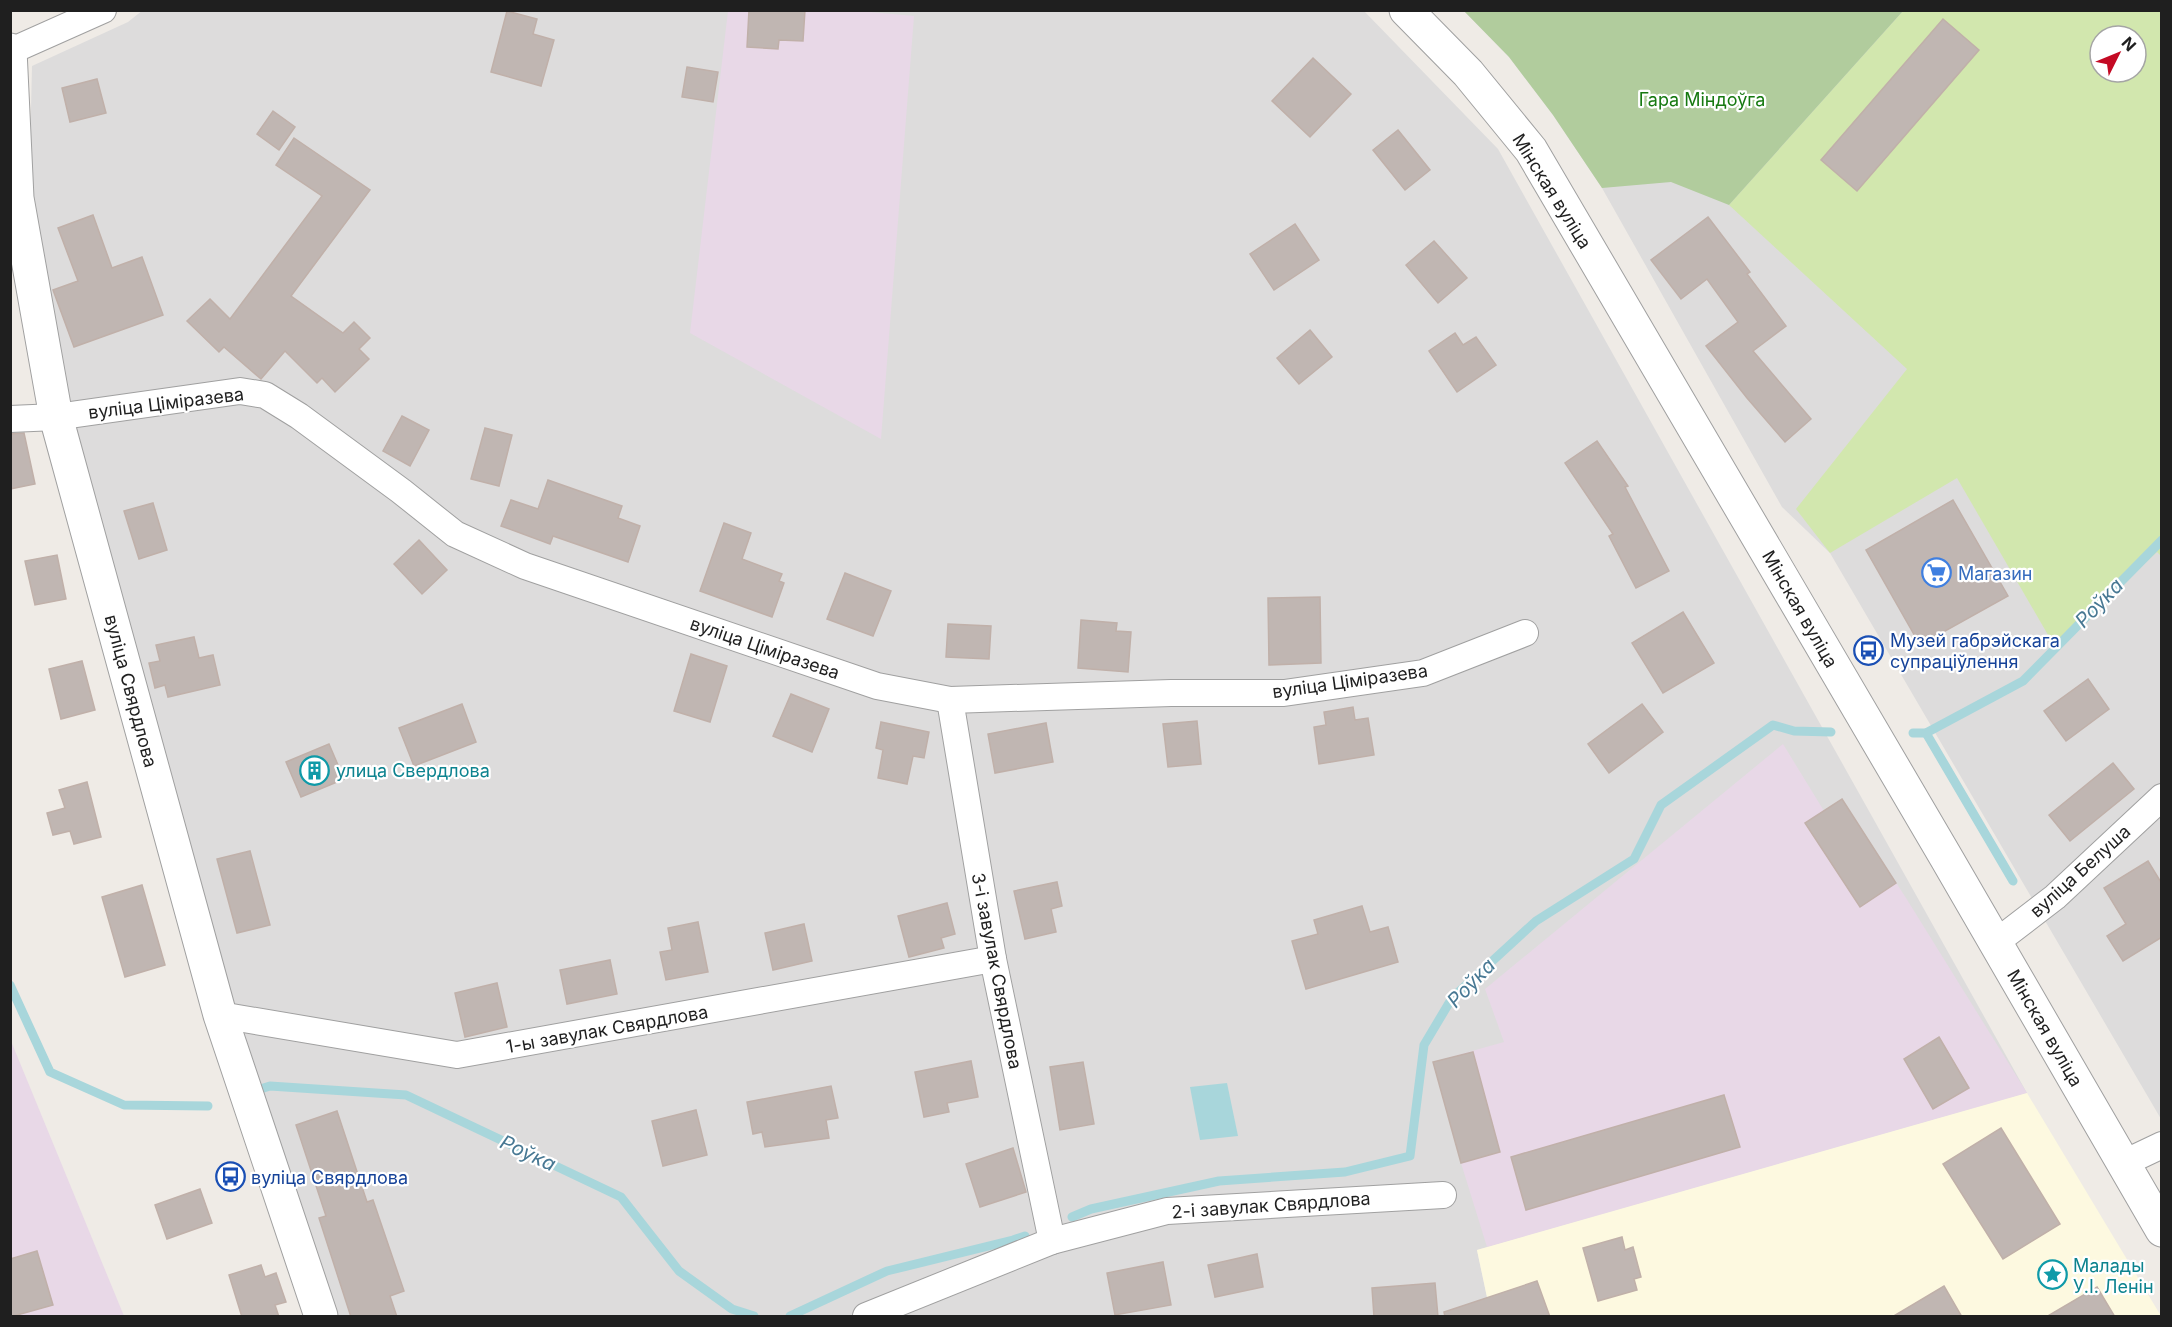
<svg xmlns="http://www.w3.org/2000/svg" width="2172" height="1327" font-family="Inter,sans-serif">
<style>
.residential{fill:#dddcdc;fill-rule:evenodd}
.industrial{fill:#e8d8e7}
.education{fill:#fdf9e0}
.grass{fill:#d2e7ae;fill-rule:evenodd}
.forest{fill:#b1cc9d}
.water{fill:#a8d6db}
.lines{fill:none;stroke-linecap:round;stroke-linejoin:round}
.stream{stroke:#a8d6db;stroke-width:9}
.building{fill:#c0b6b2;stroke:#c0b0a9;stroke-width:1.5}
.minor-casing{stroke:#a0a0a0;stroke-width:28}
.tertiary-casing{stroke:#a0a0a0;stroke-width:35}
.minor{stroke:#fff;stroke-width:26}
.tertiary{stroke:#fff;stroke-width:33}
.labels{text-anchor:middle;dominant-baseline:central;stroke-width:4.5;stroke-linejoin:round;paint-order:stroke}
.park-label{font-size:18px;fill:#177911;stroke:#fff}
.street-label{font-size:18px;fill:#1f1f1f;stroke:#fff}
.shop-label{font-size:18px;fill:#366cbe;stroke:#fff;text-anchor:start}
.transit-label{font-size:18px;fill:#164399;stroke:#fff;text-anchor:start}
.culture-label{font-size:18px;fill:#0d838f;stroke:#fff;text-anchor:start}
.water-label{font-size:20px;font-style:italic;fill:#477893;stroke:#fff}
</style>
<rect width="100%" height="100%" fill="#efebe6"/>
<g class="residential">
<polygon points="143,10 1364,11 1498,149 2027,1093 1477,1250 1491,1316 321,1316 66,409 29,197 32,66 128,22"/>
<path d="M1464,11h697v1108l-331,-566 -48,-46 -180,-319 -49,-73 -44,-58zM2100,36h36v36h-36z"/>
</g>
<g class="industrial">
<polygon points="848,10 914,16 881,439 690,333 728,11"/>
<polygon points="1783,744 1824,811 1842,799 1906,898 2027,1093 1487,1247 1461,1163 1433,1062 1504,1042 1485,989"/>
<polygon points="11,1041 124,1316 11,1316"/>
</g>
<polygon class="education" points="2027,1093 2161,1316 1491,1316 1477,1250"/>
<path class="grass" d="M1903,11h258v545l-4,-4 -102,95 -98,-169 -127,75 -34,-44 111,-140 -178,-164zM2100,36h36v36h-36z"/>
<polygon class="forest" points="1464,11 1903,11 1729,205 1671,182 1602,188 1553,115 1509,57"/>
<polygon class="water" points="1227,1083 1238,1136 1200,1140 1190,1087"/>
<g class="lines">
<g class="stream">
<polyline points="1913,733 1926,733 2023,681 2162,540"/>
<polyline points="1926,733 2013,881"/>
<polyline points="10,985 50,1072 124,1105 208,1106"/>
<polyline points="257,1090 270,1086 406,1095 621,1197 679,1271 732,1309 754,1316"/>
<polyline points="1072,1217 1091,1209 1219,1181 1345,1172 1410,1156 1424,1045 1452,998 1536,921 1634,859 1661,805 1773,725 1794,731 1831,732"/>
<polyline points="790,1316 887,1271 1013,1240 1025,1236"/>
</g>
</g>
<g class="building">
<polygon points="749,10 805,10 803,41 779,40 778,49 747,47"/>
<polygon points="507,11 537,19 533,34 554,40 541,86 491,72"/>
<polygon points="1943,19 1979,50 1857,191 1821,160"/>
<polygon points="1313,58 1351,94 1310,137 1272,101"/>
<polygon points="687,67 718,72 713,102 682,97"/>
<polygon points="97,79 106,113 70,122 62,88"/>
<polygon points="273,111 295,127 279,150 257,134"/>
<polygon points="1398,130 1430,170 1405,190 1373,150"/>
<polygon points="294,138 370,190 291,296 343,333 354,322 370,338 359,349 369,359 335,392 322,378 317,383 285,351 261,379 224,347 219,352 187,321 210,299 230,319 322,196 276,165"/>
<polygon points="93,215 112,268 142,257 163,315 74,347 53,290 78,281 58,228"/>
<polygon points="1708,217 1750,272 1747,274 1786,326 1753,351 1811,419 1785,442 1747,398 1706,346 1738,322 1707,279 1681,299 1651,260"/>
<polygon points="1295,224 1319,260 1274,290 1250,254"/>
<polygon points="1434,241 1467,278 1438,303 1406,265"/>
<polygon points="1310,330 1332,357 1299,384 1277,358"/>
<polygon points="1455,333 1463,345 1476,337 1496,365 1457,392 1429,351"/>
<polygon points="402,416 429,430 410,466 383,451"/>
<polygon points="485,428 512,435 499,486 471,479"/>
<polygon points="24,433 35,484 10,489 10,434"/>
<polygon points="1597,441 1628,486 1625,487 1669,571 1636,588 1609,536 1613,534 1565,463"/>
<polygon points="548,480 622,506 618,518 640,526 628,562 553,536 550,544 501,526 511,500 538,509"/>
<polygon points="1953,500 2008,596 1920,645 1866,550"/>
<polygon points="153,503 167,550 139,559 124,511"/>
<polygon points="724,523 751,533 742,559 782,574 779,581 784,583 772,617 700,591"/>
<polygon points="419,540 447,570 422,594 394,564"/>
<polygon points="57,555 66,599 35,605 25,561"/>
<polygon points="845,573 891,591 873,636 827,619"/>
<polygon points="1320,597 1321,663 1269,665 1268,598"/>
<polygon points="1683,612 1714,663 1663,693 1632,643"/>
<polygon points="1081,620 1117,623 1116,631 1131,632 1128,672 1078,668"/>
<polygon points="948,624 991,626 989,659 946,657"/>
<polygon points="194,637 199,658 213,655 220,685 168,697 165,685 155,688 149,663 160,661 156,645"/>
<polygon points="691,654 727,666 710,722 674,711"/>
<polygon points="82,661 95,710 61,719 49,669"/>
<polygon points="2088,679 2109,709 2066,741 2044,711"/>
<polygon points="791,694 829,709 812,752 773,736"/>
<polygon points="462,704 476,742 414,766 399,728"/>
<polygon points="1642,704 1663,732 1609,773 1588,744"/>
<polygon points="1353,707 1355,720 1368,718 1374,755 1319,764 1314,727 1326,725 1324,712"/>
<polygon points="1197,721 1201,764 1168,767 1163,724"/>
<polygon points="881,722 929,732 924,758 913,756 907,784 878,778 883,750 876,748"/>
<polygon points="1046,723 1053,762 995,773 988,734"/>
<polygon points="329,744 344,779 301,797 286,762"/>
<polygon points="2113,763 2134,789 2070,841 2049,815"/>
<polygon points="87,782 101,837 74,844 70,831 53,835 47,813 65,808 59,790"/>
<polygon points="1842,799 1896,883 1860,907 1805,823"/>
<polygon points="250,851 270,925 237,933 217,859"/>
<polygon points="2148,861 2162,884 2162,937 2123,961 2107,936 2126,924 2104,888"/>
<polygon points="1057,882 1062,906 1051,909 1056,932 1025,939 1014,891"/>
<polygon points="142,885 165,965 125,977 102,897"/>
<polygon points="947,903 955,934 941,938 944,948 909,957 898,916"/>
<polygon points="1362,906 1370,932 1388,927 1398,962 1306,989 1292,941 1318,934 1314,920"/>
<polygon points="698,922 708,972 666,980 660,952 672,950 668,928"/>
<polygon points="804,924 812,961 773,970 765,933"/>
<polygon points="610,960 617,994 567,1004 560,970"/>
<polygon points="497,983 507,1027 465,1037 455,993"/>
<polygon points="1939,1037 1969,1088 1933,1109 1904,1059"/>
<polygon points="1473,1052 1500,1152 1461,1163 1433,1062"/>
<polygon points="971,1061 978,1097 947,1103 949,1112 924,1117 915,1072"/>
<polygon points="1083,1062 1094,1124 1060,1130 1050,1067"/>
<polygon points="831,1086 838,1118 826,1120 829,1138 765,1147 762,1132 753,1134 747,1102"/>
<polygon points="1724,1095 1740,1147 1526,1210 1511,1157"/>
<polygon points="696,1110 707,1155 663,1166 652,1121"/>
<polygon points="337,1111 367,1202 373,1200 404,1291 390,1296 397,1317 351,1317 319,1218 326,1216 296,1125"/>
<polygon points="2001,1128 2060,1224 2003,1259 1943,1164"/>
<polygon points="1013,1148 1026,1192 980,1207 966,1164"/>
<polygon points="200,1189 212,1223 167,1239 155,1205"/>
<polygon points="1622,1237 1625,1250 1633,1247 1641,1277 1634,1279 1637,1290 1598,1301 1583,1248"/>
<polygon points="37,1251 53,1305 10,1317 10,1259"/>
<polygon points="1257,1254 1263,1287 1215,1297 1208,1265"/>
<polygon points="1163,1262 1171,1305 1115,1315 1107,1273"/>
<polygon points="261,1265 265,1277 276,1273 286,1302 275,1305 279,1317 242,1317 229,1275"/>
<polygon points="1537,1281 1550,1317 1445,1317 1444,1312"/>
<polygon points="1435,1283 1438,1317 1374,1317 1372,1288"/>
<polygon points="1944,1286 1962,1317 1892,1317"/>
<polygon points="2097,1287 2115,1317 2046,1317"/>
</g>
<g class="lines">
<defs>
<g id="minor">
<polyline points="11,51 103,10"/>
<polyline points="10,419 56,417 240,391 265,395 299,416 401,491 455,534 525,566 877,686 950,700 1171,693 1284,693 1423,673 1525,633"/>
<polyline points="950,700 993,959 1052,1241"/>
<polyline points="1995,943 2055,897 2162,797"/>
<polyline points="220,1015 457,1055 993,959"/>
<polyline points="2122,1164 2162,1145"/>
<polyline points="866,1316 1052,1241 1167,1211 1443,1195"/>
</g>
<g id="tertiary">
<polyline points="1406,10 1468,73 1531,150 1947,859 2162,1230"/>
<polyline points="10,50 17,198 56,417 220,1015 321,1316"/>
</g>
</defs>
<use href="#minor" class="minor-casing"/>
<use href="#tertiary" class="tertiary-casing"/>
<use href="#minor" class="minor"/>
<use href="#tertiary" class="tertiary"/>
</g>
<defs>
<symbol id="supermarket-ring" viewBox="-11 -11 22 22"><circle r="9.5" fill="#fff" stroke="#3f7fe0" stroke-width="1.5"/><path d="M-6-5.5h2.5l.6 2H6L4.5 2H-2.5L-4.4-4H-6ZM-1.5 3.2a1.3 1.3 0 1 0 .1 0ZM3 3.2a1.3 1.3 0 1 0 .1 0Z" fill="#3f7fe0"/></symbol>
<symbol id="bus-ring" viewBox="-11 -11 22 22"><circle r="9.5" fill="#fff" stroke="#1a4fb4" stroke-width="1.5"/><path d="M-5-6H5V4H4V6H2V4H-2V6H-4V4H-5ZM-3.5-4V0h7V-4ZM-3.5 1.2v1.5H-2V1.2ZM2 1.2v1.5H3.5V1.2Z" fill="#1a4fb4"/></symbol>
<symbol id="building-ring" viewBox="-11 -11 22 22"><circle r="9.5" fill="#fff" stroke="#0f9aa8" stroke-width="1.5"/><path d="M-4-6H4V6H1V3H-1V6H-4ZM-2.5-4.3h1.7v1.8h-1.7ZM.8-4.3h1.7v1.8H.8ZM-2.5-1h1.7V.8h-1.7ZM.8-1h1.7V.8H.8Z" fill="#0f9aa8"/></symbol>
<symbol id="sight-ring" viewBox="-11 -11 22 22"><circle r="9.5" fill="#fff" stroke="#0f9aa8" stroke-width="1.5"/><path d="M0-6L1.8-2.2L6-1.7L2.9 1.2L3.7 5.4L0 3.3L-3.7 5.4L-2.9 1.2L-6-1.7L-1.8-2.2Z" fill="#0f9aa8"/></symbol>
</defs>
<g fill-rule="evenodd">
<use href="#supermarket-ring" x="1920" y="556" width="33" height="33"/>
<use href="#bus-ring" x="1852" y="634" width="33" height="33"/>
<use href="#building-ring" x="298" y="754" width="33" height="33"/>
<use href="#bus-ring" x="214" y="1160" width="33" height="33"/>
<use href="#sight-ring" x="2036" y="1258" width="33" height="33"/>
</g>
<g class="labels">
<g class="park-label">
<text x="1702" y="99">Гара Міндоўга</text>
</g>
<g class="street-label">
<text transform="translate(1552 191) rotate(58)">Мінская вуліца</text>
<text transform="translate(166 403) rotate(-7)">вуліца Ціміразева</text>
<text transform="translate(1800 609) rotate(60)">Мінская вуліца</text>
<text transform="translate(765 648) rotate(19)">вуліца Ціміразева</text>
<text transform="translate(1350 681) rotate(-8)">вуліца Ціміразева</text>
<text transform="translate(131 691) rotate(75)">вуліца Свярдлова</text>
<text transform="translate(2080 871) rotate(-42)">вуліца Белуша</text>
<text transform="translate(997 971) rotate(79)">3-і завулак Свярдлова</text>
<text transform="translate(2045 1028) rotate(60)">Мінская вуліца</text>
<text transform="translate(607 1029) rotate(-10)">1-ы завулак Свярдлова</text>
<text transform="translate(1271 1205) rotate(-4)">2-і завулак Свярдлова</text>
</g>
<g class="shop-label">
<text x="1958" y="573">Магазин</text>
</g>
<g class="transit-label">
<text x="1890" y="640">Музей габрэйскага<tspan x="1890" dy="21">супраціўлення</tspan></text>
<text x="251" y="1177">вуліца Свярдлова</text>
</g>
<g class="culture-label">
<text x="336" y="770">улица Свердлова</text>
<text x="2073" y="1265">Малады<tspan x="2073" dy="21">У.І. Ленін</tspan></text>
</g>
<g class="water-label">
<text transform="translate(2099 603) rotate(-46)">Роўка</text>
<text transform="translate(1471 983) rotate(-46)">Роўка</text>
<text transform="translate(528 1153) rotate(25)">Роўка</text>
</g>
</g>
<rect width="2172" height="1327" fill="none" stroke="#1f1f1f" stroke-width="24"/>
<g transform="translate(2118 54) rotate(47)"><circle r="28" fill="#ffffff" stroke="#a5a5a5" stroke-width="1.5"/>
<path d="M0-4.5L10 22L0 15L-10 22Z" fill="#c40a24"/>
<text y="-9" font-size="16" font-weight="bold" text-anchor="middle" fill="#1f1f1f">N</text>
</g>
</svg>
